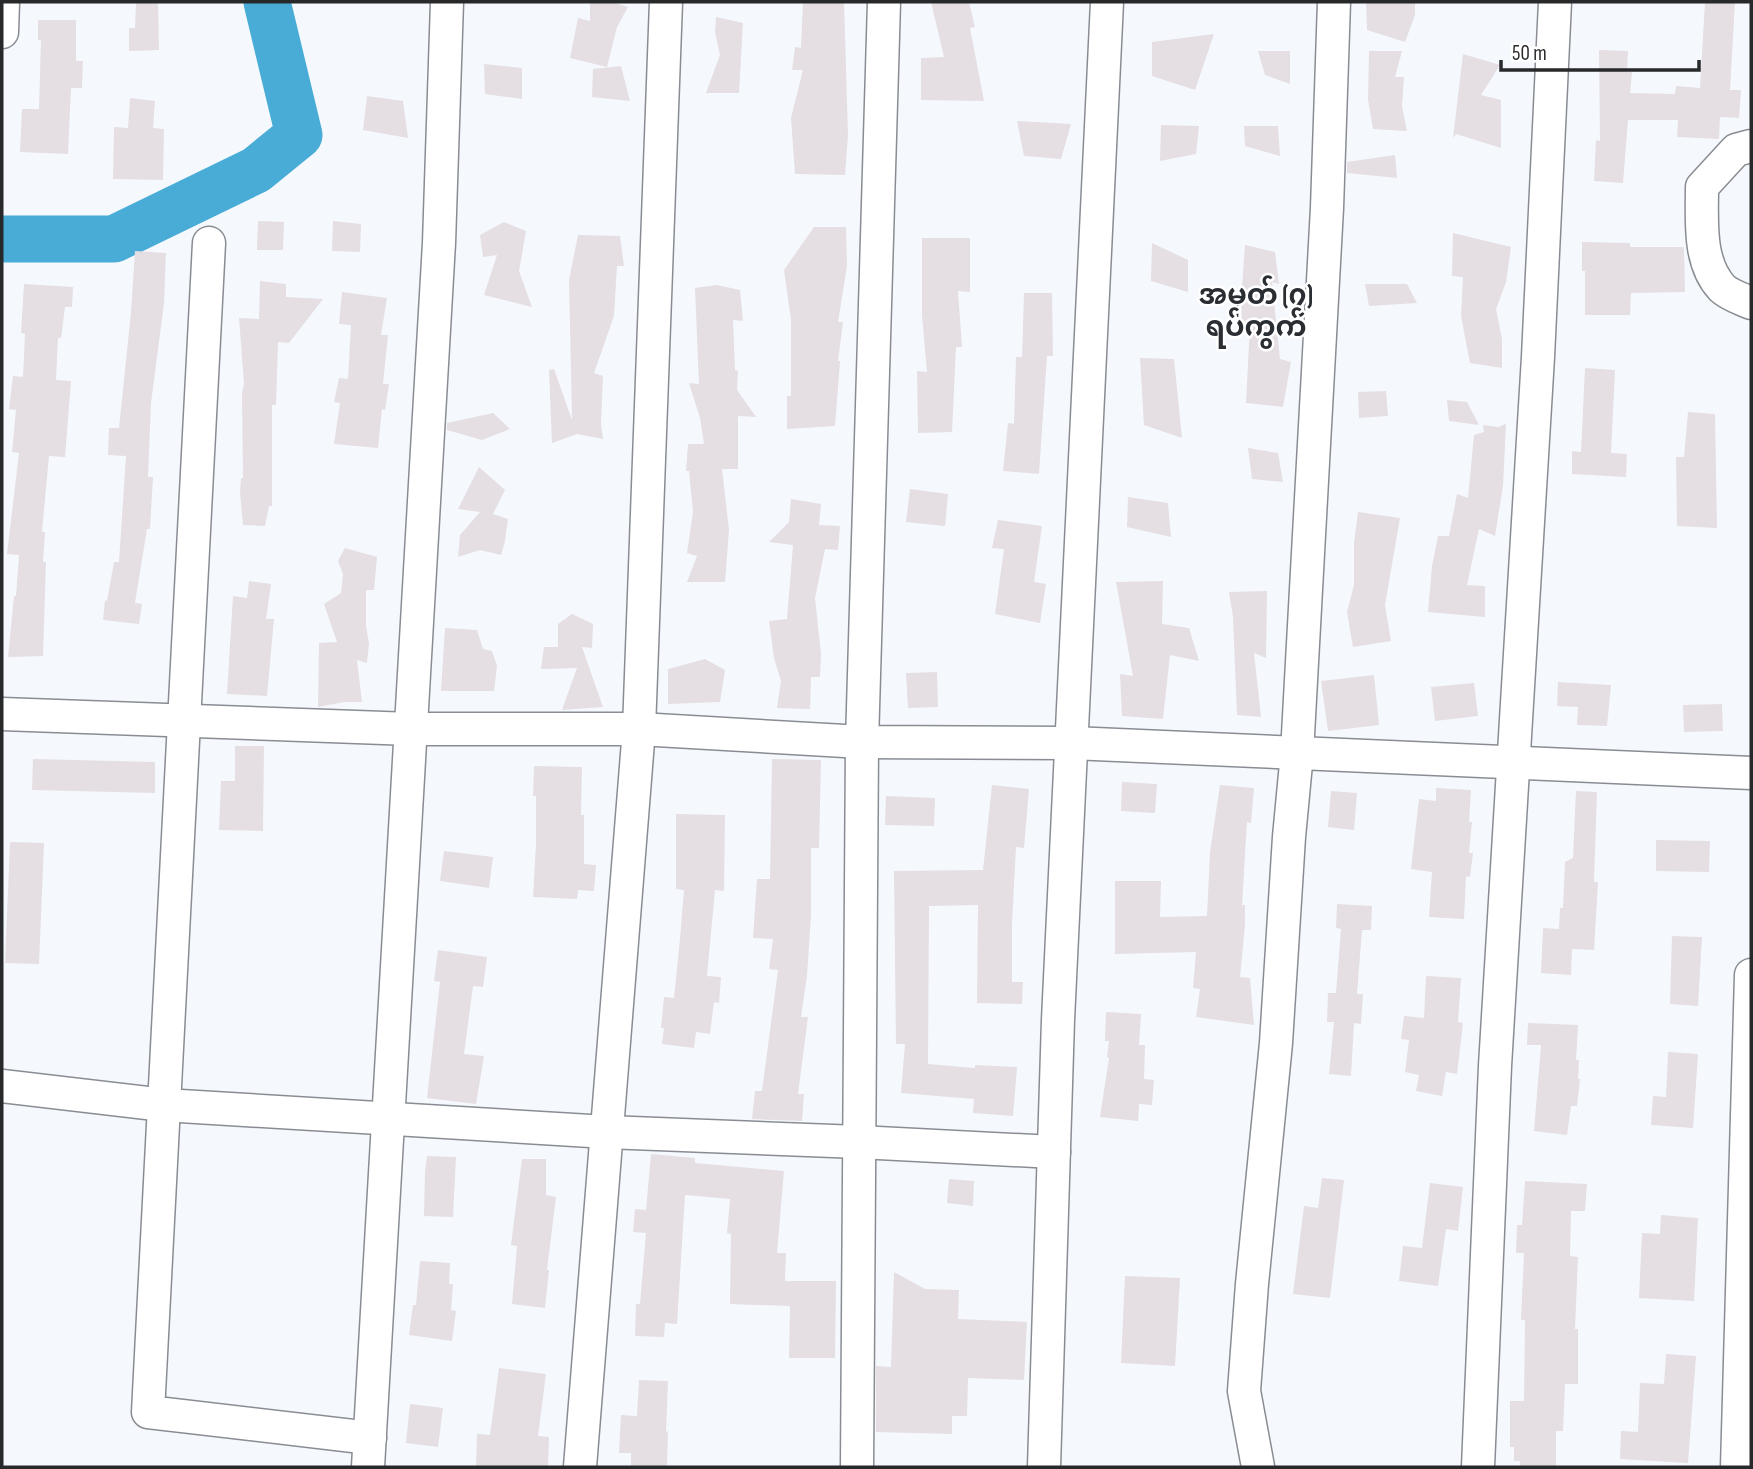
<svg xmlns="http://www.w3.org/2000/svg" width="1753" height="1469" font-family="'Sofia Sans Condensed','Noto Sans Myanmar',sans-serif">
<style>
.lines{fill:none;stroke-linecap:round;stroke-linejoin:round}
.river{stroke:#48acd6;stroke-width:47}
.building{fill:#e5dee3}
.street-casing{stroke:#898d93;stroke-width:35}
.street{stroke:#fff;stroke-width:32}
.labels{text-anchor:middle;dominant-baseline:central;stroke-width:5;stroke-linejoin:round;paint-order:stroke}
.quarter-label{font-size:28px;font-weight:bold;fill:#2a2e33;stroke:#fff}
</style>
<rect width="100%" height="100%" fill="#f5f9fe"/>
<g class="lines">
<polyline class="river" points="2,239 114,239 256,170 299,135 267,2"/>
</g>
<g class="building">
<polygon points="136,2 158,2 159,50 129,51 129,28 135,28"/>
<polygon points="590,2 612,2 628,7 617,27 607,67 570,58 578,18 590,21"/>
<polygon points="803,2 844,2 848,135 845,175 795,174 791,118 803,70 792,70 795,47 801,48"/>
<polygon points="931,2 969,2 975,27 970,28 984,101 921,100 921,58 944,57"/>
<polygon points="1366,2 1415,2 1415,15 1405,42 1367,30"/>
<polygon points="1705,2 1735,2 1730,90 1741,90 1739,118 1720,117 1719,139 1677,137 1678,120 1628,120 1623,183 1594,181 1596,140 1600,141 1599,50 1628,51 1627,72 1632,72 1630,93 1675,94 1676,86 1700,88"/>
<polygon points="716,17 743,23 739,93 706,93 720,55 715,32"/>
<polygon points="38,20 76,20 76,61 83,61 82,88 71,88 68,154 20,152 22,109 39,109 41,40 38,40"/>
<polygon points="1214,34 1195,90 1152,76 1152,42"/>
<polygon points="1258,51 1290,51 1290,84 1265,75"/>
<polygon points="1369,51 1402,51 1395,77 1404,77 1402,106 1407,131 1373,129 1368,100"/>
<polygon points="1463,54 1500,65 1481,95 1501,100 1501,148 1456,134 1453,138"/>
<polygon points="484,64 522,68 522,99 485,94"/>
<polygon points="621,66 630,101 592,97 593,69"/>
<polygon points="367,96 403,101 408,138 363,130"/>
<polygon points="130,98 155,101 153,128 164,129 163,180 113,179 114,127 128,128"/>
<polygon points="1017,121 1071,124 1061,159 1024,156"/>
<polygon points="1161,125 1199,126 1196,154 1160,161"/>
<polygon points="1244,126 1278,126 1280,156 1245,146"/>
<polygon points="1395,155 1397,178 1347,173 1347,162"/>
<polygon points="258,221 284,222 283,250 257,250"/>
<polygon points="333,221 361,224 360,252 332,251"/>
<polygon points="504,222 526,231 519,271 532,307 484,295 497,255 483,257 480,235"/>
<polygon points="814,227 846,227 847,266 838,322 843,322 838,361 840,361 835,426 787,429 787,396 791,396 791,320 784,270"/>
<polygon points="1453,233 1511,247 1506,282 1496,309 1502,339 1502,368 1470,363 1461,316 1463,277 1452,276"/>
<polygon points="578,235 620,236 624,266 617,266 614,316 594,373 603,376 601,424 603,439 577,434 552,443 549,370 554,369 572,420 569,280"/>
<polygon points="922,238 970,238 970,292 958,291 962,347 956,347 952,432 918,433 917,371 927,372 922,315"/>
<polygon points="1582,242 1630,243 1630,247 1684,247 1685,292 1631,293 1630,315 1585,315 1585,271 1582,271"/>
<polygon points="1152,243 1188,260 1188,292 1151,281"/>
<polygon points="1245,245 1275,252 1279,284 1272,282 1280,359 1291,362 1283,407 1246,403 1250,324 1242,322 1241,301"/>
<polygon points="135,251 166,253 164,303 151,403 148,477 153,477 150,529 147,529 135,603 142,604 139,624 103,620 105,600 107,601 114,562 119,562 126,456 108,455 109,428 119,428 131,312"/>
<polygon points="260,281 286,284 286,297 323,299 289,343 278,342 276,405 272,405 272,506 269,506 265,526 243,525 240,492 241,478 243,478 242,393 244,384 239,318 259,319"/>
<polygon points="24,284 73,287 72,307 65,307 61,338 58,338 56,380 71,381 65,457 49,456 42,532 45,532 43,562 46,562 43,656 8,657 14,596 16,596 19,555 7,554 19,453 12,452 16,410 9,409 13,376 23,377 25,334 21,333"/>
<polygon points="1365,284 1407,284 1417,303 1369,306"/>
<polygon points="717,285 740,290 743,321 733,320 735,370 738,371 737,390 756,417 738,416 738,469 722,469 729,530 725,582 687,582 697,556 687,553 693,512 689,471 686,471 688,444 704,444 700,418 689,383 699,384 695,288"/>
<polygon points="342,292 387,298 381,335 388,335 383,384 389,384 385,410 382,409 378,448 334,444 340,403 334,402 339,378 348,379 351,325 339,324"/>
<polygon points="1024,293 1052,293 1053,356 1047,356 1039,474 1003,471 1008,423 1014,424 1016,357 1022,357"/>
<polygon points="1140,358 1174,359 1182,438 1144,425"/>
<polygon points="1585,368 1615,370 1611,453 1627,454 1626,477 1572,474 1572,451 1581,452"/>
<polygon points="1386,391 1388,416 1359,418 1358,392"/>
<polygon points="1447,400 1467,402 1479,425 1449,421"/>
<polygon points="1688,412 1715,414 1717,528 1677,526 1676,457 1684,457"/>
<polygon points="493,413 510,429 482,440 447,430 447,423"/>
<polygon points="1506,424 1503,486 1495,536 1479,529 1467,585 1485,586 1485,617 1428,612 1432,566 1438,536 1449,536 1457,494 1468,498 1474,435 1484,432 1483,425 1498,427"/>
<polygon points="1248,448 1278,453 1283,482 1252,479"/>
<polygon points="479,467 505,490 493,514 508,519 505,541 501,555 480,550 458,557 460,535 480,512 458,509"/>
<polygon points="910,489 948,494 945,526 906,522"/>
<polygon points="1128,497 1168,503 1171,537 1127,527"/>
<polygon points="791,499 821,504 819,525 840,526 838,550 825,549 815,598 821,654 820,677 811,677 810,709 777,708 781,681 774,658 769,621 787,619 793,545 769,542 789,522"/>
<polygon points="1358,512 1400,518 1385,605 1391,641 1353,647 1347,612 1354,585 1354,543"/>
<polygon points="998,520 1042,526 1034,582 1046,584 1040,623 995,614 1004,549 992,548"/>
<polygon points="345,548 377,557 374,590 366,590 366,626 369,643 367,663 357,660 362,702 344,702 318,707 319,643 337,642 324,604 341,593 343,574 338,561"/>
<polygon points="249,581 271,584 266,619 274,619 267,696 227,694 233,596 247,598"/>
<polygon points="1163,581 1162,624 1189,628 1199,661 1170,655 1163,719 1122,716 1120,674 1133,676 1116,582"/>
<polygon points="1267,591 1266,658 1254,653 1261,717 1237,715 1233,617 1229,592"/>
<polygon points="572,614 593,624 592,648 582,647 603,707 562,710 577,668 541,669 544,647 558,647 558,624"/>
<polygon points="445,628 477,630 483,649 492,651 497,666 494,691 441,691"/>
<polygon points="705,659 725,670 720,702 668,704 668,669"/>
<polygon points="937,672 938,707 908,708 906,673"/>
<polygon points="1374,675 1379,725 1328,731 1321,681"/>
<polygon points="1558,682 1611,685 1607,726 1577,725 1578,707 1557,706"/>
<polygon points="1474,683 1478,716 1435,721 1431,687"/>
<polygon points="1722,704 1723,731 1684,732 1683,705"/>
<polygon points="235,746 264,746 263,831 219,830 221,781 235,781"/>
<polygon points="33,759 155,762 155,793 32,790"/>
<polygon points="772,759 821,760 819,848 811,848 811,915 807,976 801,1017 808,1017 798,1094 804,1094 802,1121 752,1119 755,1091 762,1091 778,970 769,969 773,939 753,938 757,879 770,879"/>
<polygon points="534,766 582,767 581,815 584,815 584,864 596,865 594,891 578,890 577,899 533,897 536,844 536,796 533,796"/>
<polygon points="1122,782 1157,784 1155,813 1121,811"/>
<polygon points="992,785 1029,789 1024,848 1016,847 1012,924 1012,982 1023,982 1022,1004 977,1003 978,905 929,906 928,1064 975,1068 975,1065 1017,1067 1013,1116 973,1113 974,1099 901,1093 905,1044 896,1044 894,871 983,870"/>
<polygon points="1220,785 1254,788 1251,823 1247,822 1242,905 1245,905 1245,925 1240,977 1250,978 1254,1025 1196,1017 1200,989 1193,988 1196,952 1115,954 1115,881 1161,881 1160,917 1207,916 1210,852"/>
<polygon points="1436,788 1471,790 1469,822 1472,822 1469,853 1473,853 1470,877 1466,876 1464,919 1429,917 1432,872 1411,869 1419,799 1436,801"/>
<polygon points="1331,791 1357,793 1354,830 1328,827"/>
<polygon points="1576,791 1597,792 1594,882 1598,882 1594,950 1572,949 1571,975 1541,973 1543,928 1559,929 1560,908 1563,908 1565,862 1573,858"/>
<polygon points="886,796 935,798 934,826 885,825"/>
<polygon points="676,814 725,815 724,891 715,890 707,976 721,977 719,1003 714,1002 710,1034 696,1032 694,1048 662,1044 664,1028 661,1028 664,997 674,998 680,939 684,890 676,889"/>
<polygon points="1656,840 1710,841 1709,872 1656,871"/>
<polygon points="10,842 44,843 39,964 5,963"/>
<polygon points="444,851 493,857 489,888 440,881"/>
<polygon points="1337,904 1372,906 1371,930 1362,930 1357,994 1363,994 1361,1024 1354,1023 1351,1076 1329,1074 1334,1022 1327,1022 1328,993 1336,993 1341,929 1336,928"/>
<polygon points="1672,936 1702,937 1698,1006 1670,1004"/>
<polygon points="438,950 487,957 483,987 473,986 464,1054 484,1056 476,1104 427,1098 440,982 434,981"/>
<polygon points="1426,976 1461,978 1458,1022 1463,1023 1457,1074 1446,1072 1442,1096 1416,1091 1419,1075 1405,1072 1409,1040 1401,1039 1404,1016 1424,1018"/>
<polygon points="1106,1012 1141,1014 1139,1045 1145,1045 1144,1079 1154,1080 1152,1105 1139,1104 1138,1121 1100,1117 1109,1058 1107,1057 1109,1041 1105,1041"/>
<polygon points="1528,1023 1578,1025 1576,1060 1579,1060 1578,1079 1580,1079 1577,1106 1571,1106 1567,1135 1534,1131 1541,1045 1527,1045"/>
<polygon points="1668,1052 1698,1054 1693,1128 1651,1125 1653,1096 1666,1097"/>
<polygon points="651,1154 695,1158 695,1163 784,1171 777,1253 786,1253 785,1281 836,1281 835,1358 789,1358 790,1306 730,1304 731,1234 727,1233 730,1199 685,1195 677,1324 665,1323 664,1337 635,1336 636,1304 640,1304 646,1233 633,1232 635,1209 646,1210"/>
<polygon points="427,1156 456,1157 453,1217 424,1216 425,1171"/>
<polygon points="522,1159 546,1159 546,1195 556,1197 547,1270 549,1270 545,1308 512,1304 517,1246 511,1245"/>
<polygon points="1322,1178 1344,1180 1330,1298 1293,1294 1304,1206 1318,1208"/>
<polygon points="949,1179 974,1181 973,1206 947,1203"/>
<polygon points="1525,1181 1587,1184 1585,1211 1571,1211 1570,1256 1578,1257 1575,1329 1578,1329 1578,1384 1565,1384 1563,1431 1556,1431 1556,1467 1520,1467 1520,1461 1514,1461 1514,1447 1510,1447 1510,1401 1524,1401 1525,1320 1521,1320 1524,1253 1516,1253 1517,1225 1522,1225"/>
<polygon points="1430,1183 1463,1187 1458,1231 1446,1229 1438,1286 1399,1281 1403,1246 1422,1248"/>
<polygon points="1661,1215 1698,1218 1694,1301 1639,1298 1642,1233 1660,1234"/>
<polygon points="420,1261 450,1263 449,1284 453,1284 451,1310 456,1311 452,1341 409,1335 413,1305 416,1305"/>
<polygon points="894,1272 925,1289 959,1290 958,1319 1027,1322 1024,1380 968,1378 967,1416 952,1416 952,1434 876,1432 876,1366 891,1367"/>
<polygon points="1125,1276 1180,1278 1175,1366 1121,1363"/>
<polygon points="1666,1354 1696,1356 1688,1463 1620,1459 1621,1431 1638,1432 1640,1383 1664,1384"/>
<polygon points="499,1368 546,1374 538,1436 549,1437 548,1467 476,1467 477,1434 490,1435"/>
<polygon points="639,1380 668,1381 666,1432 668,1431 667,1467 631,1467 631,1453 619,1453 621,1415 637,1416"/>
<polygon points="410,1404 443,1408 438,1447 406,1443"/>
</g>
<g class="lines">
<defs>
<g id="street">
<polyline points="2,32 3,2"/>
<path d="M1751,146l-15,4 -34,37c0,34 -4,75 20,101 7,7 20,11 29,15"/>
<polyline points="209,243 148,1412 370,1438"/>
<polyline points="2,714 411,729 639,729 862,742 1072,743 1751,773"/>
<polyline points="2,1086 164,1105 607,1132 859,1142 1054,1152"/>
<polyline points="368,1467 439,243 447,2"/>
<polyline points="580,1467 639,729 666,2"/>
<polyline points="857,1467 862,742 884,2"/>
<polyline points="1044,1467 1058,1020 1107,2"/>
<polyline points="1258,1467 1244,1391 1252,1284 1276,1043 1289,837 1297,753 1327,208 1334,2"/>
<polyline points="1478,1467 1495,1066 1538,357 1555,2"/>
<polyline points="1737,1467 1751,975"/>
</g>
</defs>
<use href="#street" class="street-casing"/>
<use href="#street" class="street"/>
</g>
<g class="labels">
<g class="quarter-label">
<text x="1256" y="295">အမှတ် (၇)<tspan x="1256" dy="32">ရပ်ကွက်</tspan></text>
</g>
</g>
<rect width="1753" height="1469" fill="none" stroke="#27292b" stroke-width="7"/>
<path d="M1501 60v10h198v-10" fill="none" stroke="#27292b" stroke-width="3.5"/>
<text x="1512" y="60" font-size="21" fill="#27292b" stroke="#ffffff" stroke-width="5" paint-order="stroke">50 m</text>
</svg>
